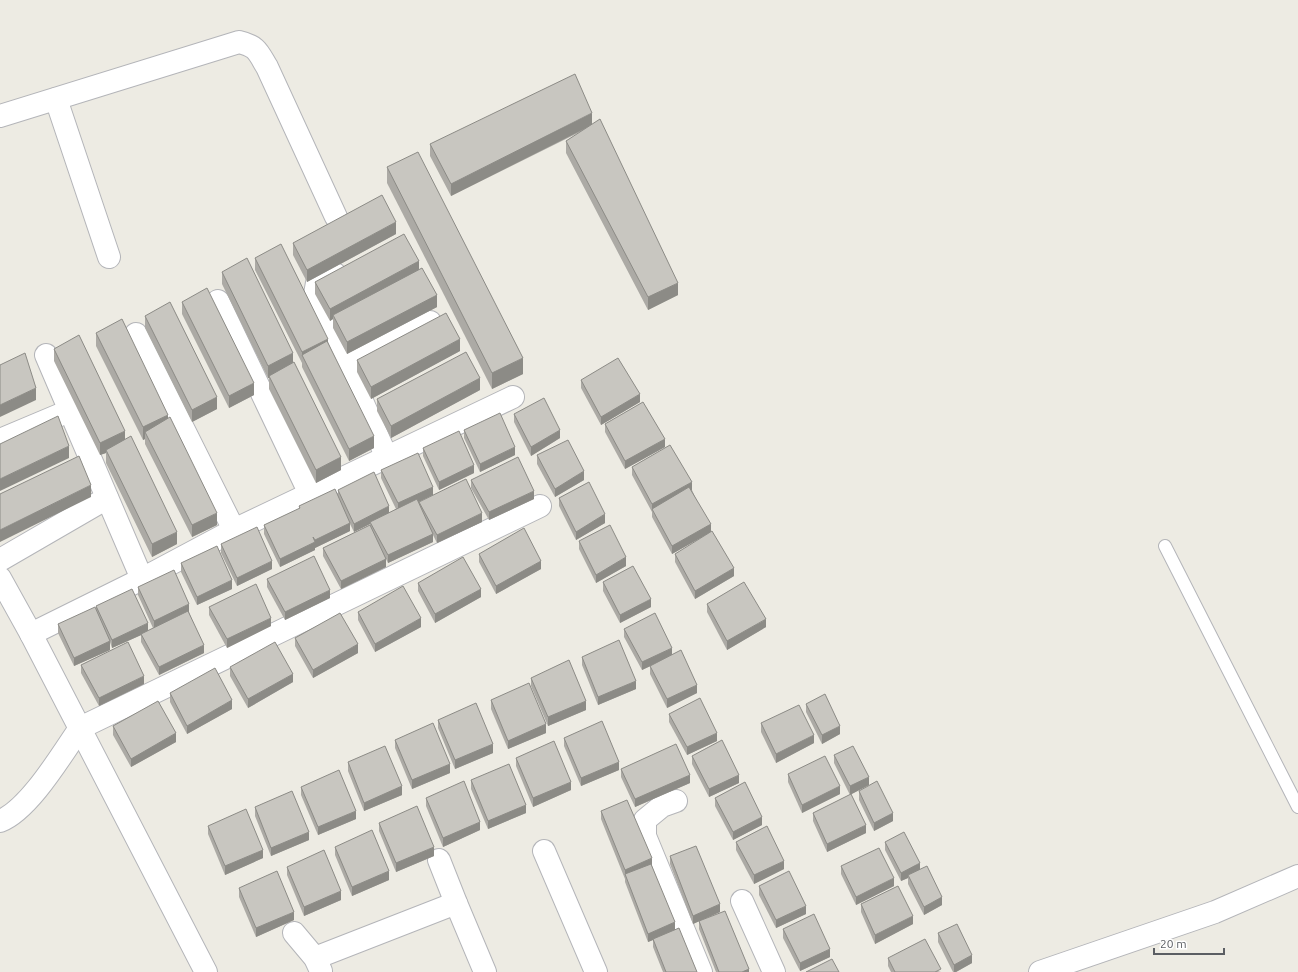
<svg xmlns="http://www.w3.org/2000/svg" width="1298" height="972" font-family="Ubuntu,sans-serif">
<style>
.lines{fill:none;stroke-linecap:round;stroke-linejoin:round}
.service-casing{stroke:#b4b5b9;stroke-width:14}
.minor-casing{stroke:#b4b5b9;stroke-width:24}
.tertiary-casing{stroke:#b4b5b9;stroke-width:24}
.service{stroke:#fff;stroke-width:12}
.minor{stroke:#fff;stroke-width:22}
.tertiary{stroke:#fff;stroke-width:22}
.wall{fill:#acaaa5}
.shaded-wall{fill:#8c8b86}
.building{fill:#c8c6c0;stroke:#8c8b86}
</style>
<rect width="100%" height="100%" fill="#edebe3"/>
<g class="lines">
<defs>
<polyline id="service" points="1165,546 1298,807"/>
<g id="minor">
<polyline points="56,99 109,257"/>
<path d="M0,116l239,-74c18,4 19,10 28,25l69,150"/>
<polyline points="335,274 317,283 315,294 387,458"/>
<polyline points="218,301 310,494"/>
<polyline points="136,334 234,530"/>
<polyline points="46,355 142,579"/>
<polyline points="346,364 430,322"/>
<polyline points="0,440 69,411"/>
<polyline points="0,560 107,498"/>
<polyline points="0,578 31,634 206,972"/>
<polyline points="31,634 142,579 234,530 513,397"/>
<polyline points="676,801 662,806 645,820 645,836 701,972"/>
<path d="M0,821c29,-11 62,-67 80,-93l460,-222"/>
<polyline points="544,851 596,972"/>
<polyline points="439,860 456,903 485,972"/>
<polyline points="742,901 774,972"/>
<polyline points="294,933 315,958 321,971"/>
<polyline points="315,958 456,903"/>
</g>
<polyline id="tertiary" points="1040,972 1215,912 1298,876"/>
</defs>
<use href="#service" class="service-casing"/>
<use href="#minor" class="minor-casing"/>
<use href="#tertiary" class="tertiary-casing"/>
<use href="#service" class="service"/>
<use href="#minor" class="minor"/>
<use href="#tertiary" class="tertiary"/>
</g>
<g class="wall">
<polygon points="592,124 678,295 648,310 566,153 566,141 584,130 451,196 430,156 430,144"/>
<polygon points="387,167 523,374 492,389 387,183"/>
<polygon points="396,234 307,282 293,255 293,243"/>
<polygon points="255,258 328,342 374,448 349,461 302,367 302,363 255,270"/>
<polygon points="419,270 437,307 347,354 333,328 333,319 330,321 315,294 315,282"/>
<polygon points="222,272 293,363 341,470 316,483 269,389 269,378 268,378 222,284"/>
<polygon points="182,302 254,395 229,408 182,314"/>
<polygon points="145,316 217,409 192,422 145,328"/>
<polygon points="96,333 168,419 217,525 192,537 145,444 145,439 143,440 96,346"/>
<polygon points="54,349 125,439 177,544 152,557 106,463 106,453 100,455 54,361"/>
<polygon points="460,351 371,399 357,372 357,360"/>
<polygon points="581,380 640,402 601,425 581,388"/>
<polygon points="480,390 391,438 377,411 377,399"/>
<polygon points="514,414 560,438 531,456 514,422"/>
<polygon points="605,424 665,447 625,469 605,432"/>
<polygon points="464,430 515,455 480,472 464,438"/>
<polygon points="423,448 474,473 439,490 423,456"/>
<polygon points="537,455 584,480 555,497 537,464"/>
<polygon points="632,467 692,490 711,532 672,554 652,517 652,512 632,475"/>
<polygon points="381,470 433,495 418,502 419,503 419,502 482,522 437,543 433,535 433,542 388,563 386,559 386,567 341,589 323,556 323,548 370,525 370,524 354,532 350,524 350,531 315,548 315,550 280,567 264,534 264,525 299,509 299,506 338,495 338,490 389,513 396,509 381,478"/>
<polygon points="471,480 534,499 489,520 471,488"/>
<polygon points="559,498 605,523 576,540 559,506"/>
<polygon points="579,541 626,566 596,583 579,549"/>
<polygon points="221,544 272,569 237,586 221,553"/>
<polygon points="479,554 541,569 496,594 479,562"/>
<polygon points="675,554 734,576 695,599 675,562"/>
<polygon points="181,563 232,589 197,605 181,572"/>
<polygon points="267,579 330,598 285,620 267,587"/>
<polygon points="603,582 651,607 620,623 603,591"/>
<polygon points="418,583 481,597 435,623 418,591"/>
<polygon points="138,587 189,612 204,653 159,675 141,642 141,635 112,648 110,642 110,650 74,666 58,633 58,624 96,611 96,606 148,631 153,628 138,595"/>
<polygon points="707,604 766,627 727,650 707,612"/>
<polygon points="209,607 271,626 227,648 209,615"/>
<polygon points="358,612 421,627 375,652 358,620"/>
<polygon points="624,629 672,655 697,693 667,708 650,674 650,666 642,670 624,637"/>
<polygon points="295,638 358,653 313,678 295,646"/>
<polygon points="582,657 636,689 598,705 582,665"/>
<polygon points="81,665 144,684 99,706 81,673"/>
<polygon points="230,667 293,682 248,708 230,676"/>
<polygon points="531,678 586,710 548,726 531,686"/>
<polygon points="170,693 232,709 187,734 170,702"/>
<polygon points="491,700 546,733 508,749 491,709"/>
<polygon points="806,704 840,734 822,744 806,712"/>
<polygon points="669,714 717,741 687,755 669,722"/>
<polygon points="438,720 493,753 455,769 438,728"/>
<polygon points="761,723 814,743 776,763 761,732"/>
<polygon points="113,726 176,742 131,767 113,735"/>
<polygon points="564,738 619,770 581,786 564,746"/>
<polygon points="395,740 450,773 412,789 395,748"/>
<polygon points="834,755 869,785 851,794 866,833 827,852 813,821 813,813 850,795 834,763"/>
<polygon points="692,756 739,783 709,797 692,764"/>
<polygon points="516,758 571,790 533,807 516,766"/>
<polygon points="348,762 402,795 364,811 348,771"/>
<polygon points="621,769 690,783 635,807 621,777"/>
<polygon points="788,774 840,794 802,813 788,782"/>
<polygon points="471,780 526,813 488,829 471,789"/>
<polygon points="301,787 356,819 318,835 301,795"/>
<polygon points="859,791 893,821 874,831 859,800"/>
<polygon points="426,798 480,830 443,847 426,806"/>
<polygon points="715,798 762,825 733,840 715,806"/>
<polygon points="255,807 309,840 271,856 255,816"/>
<polygon points="601,811 652,866 675,930 697,972 663,972 653,947 653,940 648,942 625,882 625,879 601,819"/>
<polygon points="379,823 434,856 396,872 379,831"/>
<polygon points="208,826 263,858 225,875 208,834"/>
<polygon points="736,842 784,869 754,884 736,850"/>
<polygon points="885,842 920,869 942,905 924,915 908,884 908,878 901,881 885,850"/>
<polygon points="335,847 389,880 352,896 335,855"/>
<polygon points="670,856 720,912 704,919 749,972 716,972 699,929 699,921 693,924 670,864"/>
<polygon points="841,866 894,886 856,905 841,874"/>
<polygon points="287,867 341,900 304,916 287,875"/>
<polygon points="759,886 806,914 776,928 759,895"/>
<polygon points="239,888 294,920 256,937 239,897"/>
<polygon points="861,904 913,924 875,944 861,912"/>
<polygon points="783,929 830,957 800,971 783,938"/>
<polygon points="938,933 972,963 956,972 953,972 938,942"/>
<polygon points="888,958 941,972 891,972 888,966"/>
</g>
<g class="shaded-wall">
<polygon points="592,113 592,125 451,196 451,184"/>
<polygon points="396,222 396,234 307,282 307,270"/>
<polygon points="419,261 419,273 333,315 333,319 330,321 330,309"/>
<polygon points="678,283 678,295 648,310 648,297"/>
<polygon points="437,295 437,307 347,354 347,342"/>
<polygon points="328,339 328,351 302,356 302,352"/>
<polygon points="460,339 460,351 371,399 371,387"/>
<polygon points="293,353 293,365 269,376 269,378 268,378 268,366"/>
<polygon points="523,358 523,374 492,389 492,373"/>
<polygon points="480,378 480,390 391,438 391,426"/>
<polygon points="254,383 254,395 229,408 229,396"/>
<polygon points="36,388 36,400 0,417 0,405"/>
<polygon points="640,394 640,402 601,425 601,417"/>
<polygon points="217,397 217,409 192,422 192,410"/>
<polygon points="168,415 168,427 145,432 145,439 143,440 143,427"/>
<polygon points="560,430 560,438 531,456 531,447"/>
<polygon points="125,431 125,443 106,450 106,453 100,455 100,443"/>
<polygon points="374,436 374,448 349,461 349,449"/>
<polygon points="665,439 665,447 625,469 625,461"/>
<polygon points="69,446 69,458 0,491 0,479"/>
<polygon points="515,447 515,455 480,472 480,464"/>
<polygon points="341,457 341,470 316,483 316,470"/>
<polygon points="474,465 474,473 439,490 439,482"/>
<polygon points="584,471 584,480 555,497 555,489"/>
<polygon points="692,482 692,490 654,512 652,509 652,504"/>
<polygon points="91,485 91,497 0,542 0,530"/>
<polygon points="433,487 433,495 398,512 398,503"/>
<polygon points="534,491 534,499 489,520 489,512"/>
<polygon points="389,506 389,515 370,522 370,524 354,532 354,524"/>
<polygon points="217,513 217,525 192,537 192,525"/>
<polygon points="482,513 482,522 437,543 437,535"/>
<polygon points="605,514 605,523 576,540 576,532"/>
<polygon points="350,523 350,531 315,548 315,550 280,567 280,559 315,542 315,540"/>
<polygon points="711,524 711,532 672,554 672,546"/>
<polygon points="177,532 177,544 152,557 152,544"/>
<polygon points="433,534 433,542 388,563 388,555"/>
<polygon points="626,557 626,566 596,583 596,575"/>
<polygon points="386,559 386,567 341,589 341,581"/>
<polygon points="272,561 272,569 237,586 237,578"/>
<polygon points="541,561 541,569 496,594 496,586"/>
<polygon points="734,568 734,576 695,599 695,591"/>
<polygon points="232,580 232,589 197,605 197,597"/>
<polygon points="481,589 481,597 435,623 435,614"/>
<polygon points="330,590 330,598 285,620 285,612"/>
<polygon points="651,599 651,607 620,623 620,615"/>
<polygon points="189,604 189,612 154,629 154,621"/>
<polygon points="271,618 271,626 227,648 227,639"/>
<polygon points="421,618 421,627 375,652 375,644"/>
<polygon points="766,619 766,627 727,650 727,641"/>
<polygon points="148,623 148,632 112,648 112,640"/>
<polygon points="110,641 110,650 74,666 74,658"/>
<polygon points="358,644 358,653 313,678 313,670"/>
<polygon points="204,645 204,653 159,675 159,667"/>
<polygon points="672,648 672,656 642,670 642,662"/>
<polygon points="293,674 293,682 248,708 248,699"/>
<polygon points="144,676 144,684 99,706 99,698"/>
<polygon points="636,681 636,689 598,705 598,697"/>
<polygon points="697,685 697,693 667,708 667,699"/>
<polygon points="232,700 232,709 187,734 187,726"/>
<polygon points="586,701 586,710 548,726 548,717"/>
<polygon points="546,724 546,733 508,749 508,741"/>
<polygon points="840,726 840,734 822,744 822,735"/>
<polygon points="176,733 176,742 131,767 131,759"/>
<polygon points="717,733 717,741 687,755 687,747"/>
<polygon points="814,735 814,743 776,763 776,754"/>
<polygon points="493,744 493,753 455,769 455,760"/>
<polygon points="619,762 619,770 581,786 581,778"/>
<polygon points="450,764 450,773 412,789 412,780"/>
<polygon points="690,775 690,783 635,807 635,799"/>
<polygon points="739,775 739,783 709,797 709,789"/>
<polygon points="869,777 869,785 850,795 850,786"/>
<polygon points="571,782 571,790 533,807 533,798"/>
<polygon points="402,786 402,795 364,811 364,803"/>
<polygon points="840,786 840,794 802,813 802,805"/>
<polygon points="526,805 526,813 488,829 488,821"/>
<polygon points="356,811 356,819 318,835 318,827"/>
<polygon points="893,813 893,821 874,831 874,823"/>
<polygon points="762,817 762,825 733,840 733,832"/>
<polygon points="480,822 480,830 443,847 443,838"/>
<polygon points="866,825 866,833 827,852 827,844"/>
<polygon points="309,832 309,840 271,856 271,848"/>
<polygon points="434,847 434,856 396,872 396,863"/>
<polygon points="263,850 263,858 225,875 225,866"/>
<polygon points="652,858 652,867 625,874 625,879 625,870"/>
<polygon points="784,861 784,869 754,884 754,875"/>
<polygon points="920,863 920,872 908,875 908,878 901,881 901,873"/>
<polygon points="389,871 389,880 352,896 352,887"/>
<polygon points="894,878 894,886 856,905 856,897"/>
<polygon points="341,891 341,900 304,916 304,907"/>
<polygon points="942,897 942,905 924,915 924,907"/>
<polygon points="720,904 720,912 693,924 693,916"/>
<polygon points="806,906 806,914 776,928 776,920"/>
<polygon points="294,912 294,920 256,937 256,928"/>
<polygon points="913,916 913,924 875,944 875,935"/>
<polygon points="675,922 675,930 653,939 653,940 648,942 648,934"/>
<polygon points="830,949 830,957 800,971 800,963"/>
<polygon points="972,955 972,963 956,972 954,972 954,965"/>
<polygon points="749,969 749,972 742,972"/>
</g>
<g class="building">
<polygon points="575,74 592,113 451,184 430,144"/>
<polygon points="600,119 678,283 648,297 566,141"/>
<polygon points="418,152 523,358 492,373 387,167"/>
<polygon points="382,195 396,222 307,270 293,243"/>
<polygon points="404,234 419,261 330,309 315,282"/>
<polygon points="281,244 328,339 302,352 255,258"/>
<polygon points="247,258 293,353 268,366 222,272"/>
<polygon points="422,268 437,295 347,342 333,315"/>
<polygon points="207,288 254,383 229,396 182,302"/>
<polygon points="170,302 217,397 192,410 145,316"/>
<polygon points="446,313 460,339 371,387 357,360"/>
<polygon points="122,319 168,415 143,427 96,333"/>
<polygon points="79,335 125,431 100,443 54,349"/>
<polygon points="327,341 374,436 349,449 302,355"/>
<polygon points="466,352 480,378 391,426 377,399"/>
<polygon points="25,353 36,388 0,405 0,365"/>
<polygon points="618,358 640,394 601,417 581,380"/>
<polygon points="294,362 341,457 316,470 269,376"/>
<polygon points="544,398 560,430 531,447 514,414"/>
<polygon points="643,402 665,439 625,461 605,424"/>
<polygon points="500,413 515,447 480,464 464,430"/>
<polygon points="58,416 69,446 0,479 0,444"/>
<polygon points="170,417 217,513 192,525 145,432"/>
<polygon points="459,431 474,465 439,482 423,448"/>
<polygon points="131,436 177,532 152,544 106,450"/>
<polygon points="568,440 584,471 555,489 537,455"/>
<polygon points="670,445 692,482 652,504 632,467"/>
<polygon points="418,453 433,487 398,503 381,470"/>
<polygon points="79,456 91,485 0,530 0,494"/>
<polygon points="518,457 534,491 489,512 471,480"/>
<polygon points="374,472 389,506 354,524 338,490"/>
<polygon points="466,479 482,513 437,535 419,502"/>
<polygon points="589,482 605,514 576,532 559,498"/>
<polygon points="689,487 711,524 672,546 652,509"/>
<polygon points="335,489 350,523 315,540 313,537 315,542 280,559 264,525 300,508 299,506"/>
<polygon points="417,499 433,534 388,555 370,522"/>
<polygon points="370,525 386,559 341,581 323,548"/>
<polygon points="610,525 626,557 596,575 579,541"/>
<polygon points="257,527 272,561 237,578 221,544"/>
<polygon points="524,528 541,561 496,586 479,554"/>
<polygon points="712,531 734,568 695,591 675,554"/>
<polygon points="217,546 232,580 197,597 181,563"/>
<polygon points="314,556 330,590 285,612 267,579"/>
<polygon points="463,557 481,589 435,614 418,583"/>
<polygon points="633,566 651,599 620,615 603,582"/>
<polygon points="174,570 189,604 154,621 138,587"/>
<polygon points="744,582 766,619 727,641 707,604"/>
<polygon points="256,584 271,618 227,639 209,607"/>
<polygon points="403,586 421,618 375,644 358,612"/>
<polygon points="132,589 148,623 112,640 96,606"/>
<polygon points="95,607 110,641 74,658 58,624"/>
<polygon points="188,611 204,645 159,667 141,634"/>
<polygon points="340,613 358,644 313,670 295,638"/>
<polygon points="655,613 672,648 642,662 624,629"/>
<polygon points="619,640 636,681 598,697 582,657"/>
<polygon points="128,642 144,676 99,698 81,665"/>
<polygon points="275,642 293,674 248,699 230,667"/>
<polygon points="681,650 697,685 667,699 650,666"/>
<polygon points="569,660 586,701 548,717 531,678"/>
<polygon points="215,668 232,700 187,726 170,693"/>
<polygon points="529,683 546,724 508,741 491,700"/>
<polygon points="825,694 840,726 822,735 806,704"/>
<polygon points="700,698 717,733 687,747 669,714"/>
<polygon points="158,701 176,733 131,759 113,726"/>
<polygon points="476,703 493,744 455,760 438,720"/>
<polygon points="799,705 814,735 776,754 761,723"/>
<polygon points="602,721 619,762 581,778 564,738"/>
<polygon points="433,723 450,764 412,780 395,740"/>
<polygon points="722,740 739,775 709,789 692,756"/>
<polygon points="554,741 571,782 533,798 516,758"/>
<polygon points="676,744 690,775 635,799 621,769"/>
<polygon points="385,746 402,786 364,803 348,762"/>
<polygon points="853,746 869,777 850,786 834,755"/>
<polygon points="825,756 840,786 802,805 788,774"/>
<polygon points="509,764 526,805 488,821 471,780"/>
<polygon points="339,770 356,811 318,827 301,787"/>
<polygon points="464,781 480,822 443,838 426,798"/>
<polygon points="877,781 893,813 874,823 859,791"/>
<polygon points="745,782 762,817 733,832 715,798"/>
<polygon points="292,791 309,832 271,848 255,807"/>
<polygon points="851,794 866,825 827,844 813,813"/>
<polygon points="627,800 652,858 625,870 601,811"/>
<polygon points="417,806 434,847 396,863 379,823"/>
<polygon points="246,809 263,850 225,866 208,826"/>
<polygon points="767,826 784,861 754,875 736,842"/>
<polygon points="372,830 389,871 352,887 335,847"/>
<polygon points="904,832 920,863 901,873 885,842"/>
<polygon points="696,846 720,904 693,916 670,856"/>
<polygon points="879,848 894,878 856,897 841,866"/>
<polygon points="324,850 341,891 304,907 287,867"/>
<polygon points="651,864 675,922 648,934 625,874"/>
<polygon points="927,866 942,897 924,907 908,875"/>
<polygon points="277,871 294,912 256,928 239,888"/>
<polygon points="789,871 806,906 776,920 759,886"/>
<polygon points="898,886 913,916 875,935 861,904"/>
<polygon points="725,911 749,969 742,972 719,972 699,921"/>
<polygon points="814,914 830,949 800,963 783,929"/>
<polygon points="957,924 972,955 954,965 938,933"/>
<polygon points="679,928 697,972 666,972 653,939"/>
<polygon points="925,939 941,969 935,972 895,972 888,958"/>
<polygon points="832,959 839,972 806,972"/>
</g>
<path d="M1154 948v6h70v-6" fill="none" stroke="#5b5e63" stroke-width="2"/>
<text x="1160" y="948" font-size="12" fill="#5b5e63" stroke="#ffffff" stroke-width="3" paint-order="stroke">20 m</text>
</svg>
